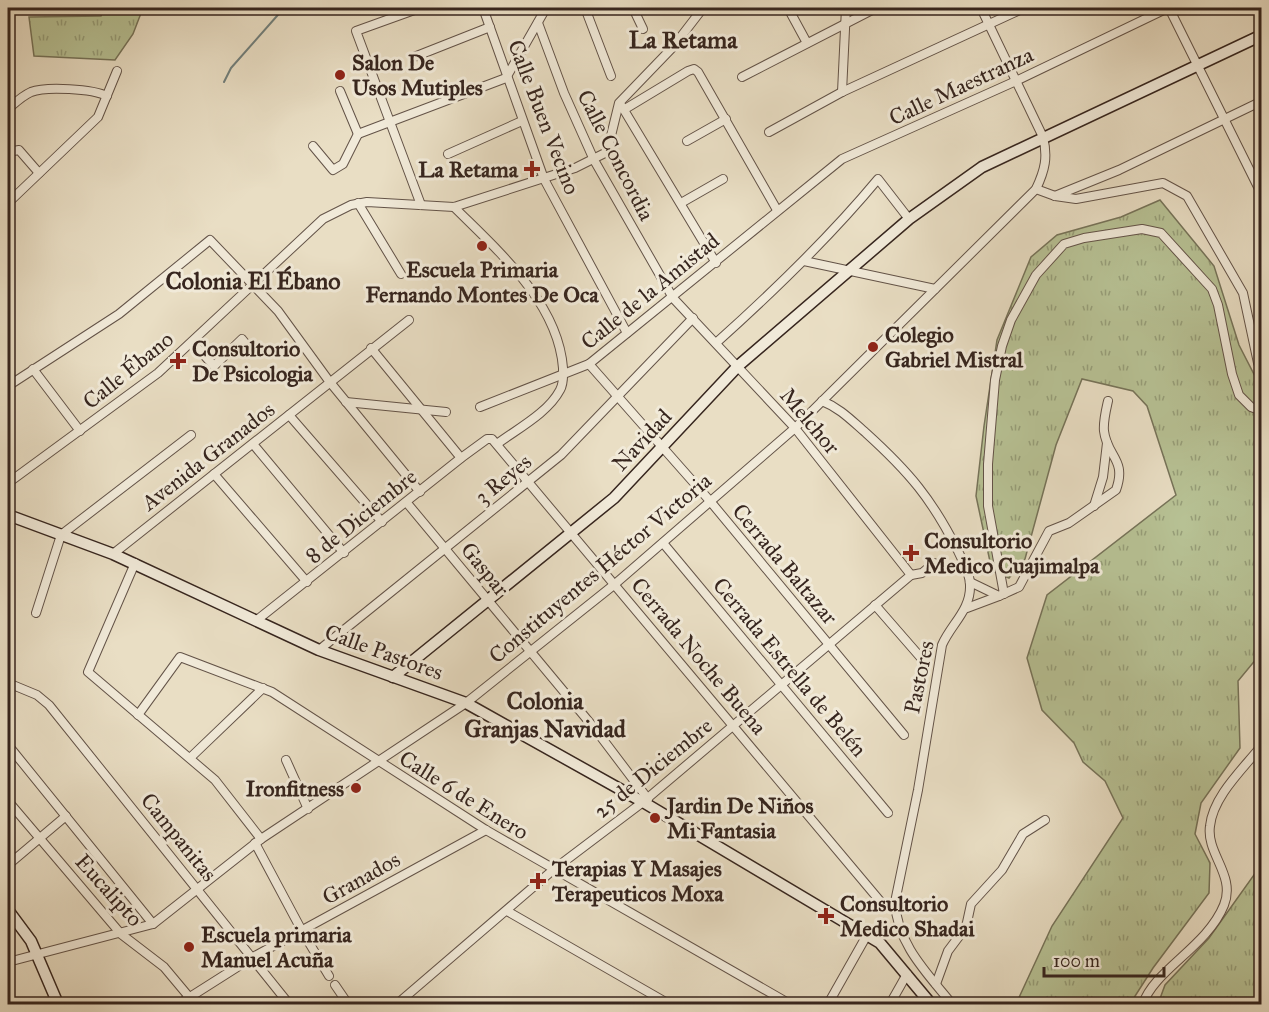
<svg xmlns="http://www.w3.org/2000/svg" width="1269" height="1012" font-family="'IM FELL Great Primer',serif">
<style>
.grass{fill:url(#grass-tufts);stroke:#767359;stroke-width:1.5}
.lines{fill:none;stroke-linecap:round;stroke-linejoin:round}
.stream{stroke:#717f7c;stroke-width:2}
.street-casing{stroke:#635348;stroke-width:10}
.secondary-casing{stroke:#36251e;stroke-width:13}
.street{stroke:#f1ead9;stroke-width:8}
.secondary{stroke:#f1ead9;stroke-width:10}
.poi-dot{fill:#8f2418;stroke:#f1ead9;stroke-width:2}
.labels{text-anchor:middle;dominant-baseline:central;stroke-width:6;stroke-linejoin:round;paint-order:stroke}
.poi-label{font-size:22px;font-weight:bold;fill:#36251e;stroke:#f1ead9;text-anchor:start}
.street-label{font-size:22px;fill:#36251e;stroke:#f1ead9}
.neighbourhood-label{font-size:24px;font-weight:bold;fill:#36251e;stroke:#f1ead9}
</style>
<defs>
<pattern id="grass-tufts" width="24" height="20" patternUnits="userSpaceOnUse" patternTransform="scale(1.5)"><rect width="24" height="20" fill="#b7c194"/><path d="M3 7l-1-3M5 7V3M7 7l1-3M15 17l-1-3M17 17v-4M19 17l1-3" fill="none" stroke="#969d78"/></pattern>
</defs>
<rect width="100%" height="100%" fill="#e9dec4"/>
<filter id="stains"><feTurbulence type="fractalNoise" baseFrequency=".00333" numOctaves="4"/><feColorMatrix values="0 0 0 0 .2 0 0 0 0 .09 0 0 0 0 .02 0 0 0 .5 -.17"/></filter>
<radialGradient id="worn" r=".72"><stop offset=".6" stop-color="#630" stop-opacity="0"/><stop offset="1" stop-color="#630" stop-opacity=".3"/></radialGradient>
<g class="grass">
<polygon points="103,8 143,8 133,34 115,60 34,56 29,17 101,16"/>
<polygon points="1160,200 1214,266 1239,345 1261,388 1262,652 1238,681 1240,748 1201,803 1195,834 1210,863 1209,893 1153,968 1130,1004 1016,1004 1052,926 1123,818 1105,781 1083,762 1074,743 1042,710 1027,658 1047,595 1176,495 1147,406 1133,391 1082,379 1056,445 1025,559 1009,578 992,571 976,496 984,426 997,340 1031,257 1057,235 1121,217"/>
<polygon points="1261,865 1261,1004 1158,1004 1165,985 1209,938"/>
</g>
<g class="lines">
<polyline class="stream" points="224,82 231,68 284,8"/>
<defs>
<g id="street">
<polyline points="420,8 356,31 421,205"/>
<polyline points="483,8 544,179 627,333"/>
<polyline points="585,8 611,76"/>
<polyline points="633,8 643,29"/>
<polyline points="788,8 807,43"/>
<polyline points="1169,8 1262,195"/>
<polyline points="538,23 564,93 594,160 673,298 795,428 911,575"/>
<polyline points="414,57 490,27"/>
<polyline points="742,77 876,8"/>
<polyline points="340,91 358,134"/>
<polyline points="842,92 846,8"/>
<polyline points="621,105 716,263"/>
<path d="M8,109c7,-6 14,-13 23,-17 15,-6 62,-3 76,4"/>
<polyline points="625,109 688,71 694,69 698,72 777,210"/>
<polyline points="769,132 842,92 1024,8"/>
<polyline points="358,134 506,78 546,8"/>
<polyline points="687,141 726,119"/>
<polyline points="313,146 333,170 343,164 358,134"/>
<polyline points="8,152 19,150 39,173"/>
<polyline points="448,154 522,121"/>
<polyline points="1036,189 1055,196 1076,199 1163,183 1187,196 1243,293 1258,363 1262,369"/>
<polyline points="1055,196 1119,170 1262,101"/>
<polyline points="8,203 98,117 117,71"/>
<polyline points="358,203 401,274"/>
<polyline points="681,203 723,179"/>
<path d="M454,207c43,43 104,95 109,161 0,8 1,15 -3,22 -12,23 -43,39 -63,54"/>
<polyline points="804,261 935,289"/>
<polyline points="1253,337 1262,333"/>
<polyline points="192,342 214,366 242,339 254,354"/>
<path d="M716,343c58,-52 113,-105 162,-164l31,40"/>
<polyline points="371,348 461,458"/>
<polyline points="589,364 710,501 904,735"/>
<polyline points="33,369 80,431"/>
<polyline points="8,386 119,314 210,240 278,311 329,381 420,492"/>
<path d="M822,401c18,7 30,20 44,32 43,39 66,66 92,118 5,11 12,22 12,34 1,25 -19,39 -28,60l-24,145 -23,112c2,42 32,71 57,102"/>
<polyline points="346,402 446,412"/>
<polyline points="480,407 589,364 842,159 1016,81 1168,8"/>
<polyline points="289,415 382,522"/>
<polyline points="253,444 344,553"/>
<polyline points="214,474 307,582"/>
<polyline points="8,483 158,373 323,219 351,205 367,202 454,207 575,168 607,152 619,103 673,47 703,8"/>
<polyline points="407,503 595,729 648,799"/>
<polyline points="1094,506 1103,477 1107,443"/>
<polyline points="663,543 888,813"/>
<polyline points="113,554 409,320"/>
<polyline points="135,563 88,672 215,780 261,839"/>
<path d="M970,582l29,14 20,-9 30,-56 20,-8 47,-33c11,-31 -9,-33 -12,-59 -1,-9 2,-21 4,-30"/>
<polyline points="1004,594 988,506 988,464 995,380 1002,346 1011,320 1036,275 1064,244 1084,238 1142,229 1161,233 1212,289 1218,305 1232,374 1239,395 1251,407 1262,411"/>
<polyline points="875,605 922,659"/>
<polyline points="967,608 999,596"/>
<polyline points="36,613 61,535 191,435"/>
<polyline points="257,620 461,458 487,439 492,439 880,901"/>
<polyline points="319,650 561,455 693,318"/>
<polyline points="8,683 37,695 49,705 289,1004"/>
<polyline points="138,715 180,657 272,692 486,830 790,1004"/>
<polyline points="8,745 153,924"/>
<polyline points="190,758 263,688"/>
<polyline points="286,760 308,809"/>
<polyline points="8,801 121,934 164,967 195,1004"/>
<polyline points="255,843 302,931 329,976"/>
<polyline points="8,865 66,816"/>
<polyline points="507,911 669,1004"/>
<path d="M8,962l145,-38 108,-85 205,-136 149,-119 180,-156 241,-239c9,-19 12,-32 7,-52l-62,-129"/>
<polyline points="936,984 948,951 966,927 971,904 1002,870 1023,834 1045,820"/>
<polyline points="335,985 348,1004"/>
<polyline points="179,1004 253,957 486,830"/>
<polyline points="397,1004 553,870 643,802 911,575 922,573 934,563"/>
<polyline points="828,1004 867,935"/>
<polyline points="890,1004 907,974"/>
<path d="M1143,1004c11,-34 64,-57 81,-99 12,-30 -18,-51 -14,-79 3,-30 34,-58 52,-81"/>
</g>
<g id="secondary">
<polyline points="8,515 113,554 319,650 466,703 643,802 880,943 931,1004"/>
<polyline points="393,677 614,498 738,366 909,219 982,167 1262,35"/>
<polyline points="8,910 31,941 58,1004"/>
</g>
</defs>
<use href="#street" class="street-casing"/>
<use href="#secondary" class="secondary-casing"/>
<use href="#street" class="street"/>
<use href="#secondary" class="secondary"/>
</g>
<g class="poi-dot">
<circle cx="340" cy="75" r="6"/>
<path d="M529 160h6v6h6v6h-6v6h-6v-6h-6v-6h6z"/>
<circle cx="482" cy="246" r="6"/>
<circle cx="873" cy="347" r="6"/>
<path d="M175 352h6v6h6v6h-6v6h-6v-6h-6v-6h6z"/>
<path d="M908 544h6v6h6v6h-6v6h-6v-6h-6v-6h6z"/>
<circle cx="356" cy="788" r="6"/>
<circle cx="655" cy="818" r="6"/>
<path d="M535 872h6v6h6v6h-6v6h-6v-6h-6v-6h6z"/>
<path d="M823 907h6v6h6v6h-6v6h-6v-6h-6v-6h6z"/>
<circle cx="189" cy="947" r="6"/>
</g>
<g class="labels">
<g class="poi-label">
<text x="352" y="62">Salon De<tspan x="352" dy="25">Usos Mutiples</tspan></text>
<text x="518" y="169" text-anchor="end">La Retama</text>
<text x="482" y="269" text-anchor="middle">Escuela Primaria<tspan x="482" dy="25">Fernando Montes De Oca</tspan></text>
<text x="885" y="334">Colegio<tspan x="885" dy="25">Gabriel Mistral</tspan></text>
<text x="192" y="348">Consultorio<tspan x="192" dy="25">De Psicologia</tspan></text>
<text x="924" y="540">Consultorio<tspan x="924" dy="25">Medico Cuajimalpa</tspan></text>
<text x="344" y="788" text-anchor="end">Ironfitness</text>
<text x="667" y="805">Jardin De Niños<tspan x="667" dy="25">Mi Fantasia</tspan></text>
<text x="552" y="868">Terapias Y Masajes<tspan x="552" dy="25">Terapeuticos Moxa</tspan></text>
<text x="840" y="903">Consultorio<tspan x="840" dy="25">Medico Shadai</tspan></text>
<text x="201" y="934">Escuela primaria<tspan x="201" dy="25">Manuel Acuña</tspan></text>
</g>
<g class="street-label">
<text transform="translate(961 86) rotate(-25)">Calle Maestranza</text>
<text transform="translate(544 117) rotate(69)">Calle Buen Vecino</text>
<text transform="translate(616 155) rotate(63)">Calle Concordia</text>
<text transform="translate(650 291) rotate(-39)">Calle de la Amistad</text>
<text transform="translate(128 370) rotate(-39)">Calle Ébano</text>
<text transform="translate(810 421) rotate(50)">Melchor</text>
<text transform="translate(642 440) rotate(-47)">Navidad</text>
<text transform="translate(208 456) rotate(-38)">Avenida Granados</text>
<text transform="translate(503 479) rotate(-39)">3 Reyes</text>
<text transform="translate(361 516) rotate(-39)">8 de Diciembre</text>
<text transform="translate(785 564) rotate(50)">Cerrada Baltazar</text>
<text transform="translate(600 568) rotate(-40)">Constituyentes Héctor Victoria</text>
<text transform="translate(485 569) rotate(51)">Gaspar</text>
<text transform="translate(384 652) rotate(20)">Calle Pastores</text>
<text transform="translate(699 656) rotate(50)">Cerrada Noche Buena</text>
<text transform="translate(790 667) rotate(50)">Cerrada Estrella de Belén</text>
<text transform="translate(919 677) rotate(-78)">Pastores</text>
<text transform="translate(653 768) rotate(-39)">25 de Diciembre</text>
<text transform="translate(464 795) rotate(32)">Calle 6 de Enero</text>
<text transform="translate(179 837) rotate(51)">Campanitas</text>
<text transform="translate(361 878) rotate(-29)">Granados</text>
<text transform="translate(109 890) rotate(48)">Eucalipto</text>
</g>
<g class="neighbourhood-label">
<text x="683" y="40">La Retama</text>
<text x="253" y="281">Colonia El Ébano</text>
<text x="545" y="701">Colonia<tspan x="545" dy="28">Granjas Navidad</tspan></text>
</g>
</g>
<rect width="1269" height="1012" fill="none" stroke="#e9dec4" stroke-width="30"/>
<rect x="9" y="9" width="1251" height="994" fill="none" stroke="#36251e" stroke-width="3"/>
<rect x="15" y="15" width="1239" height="982" fill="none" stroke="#36251e" stroke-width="1.5"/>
<path d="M1044 967v9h120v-9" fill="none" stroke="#36251e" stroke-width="3"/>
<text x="1053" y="967" font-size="18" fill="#36251e" stroke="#f1ead9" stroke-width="4.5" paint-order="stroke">100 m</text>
<rect width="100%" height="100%" filter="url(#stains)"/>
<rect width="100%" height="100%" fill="url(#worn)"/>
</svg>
